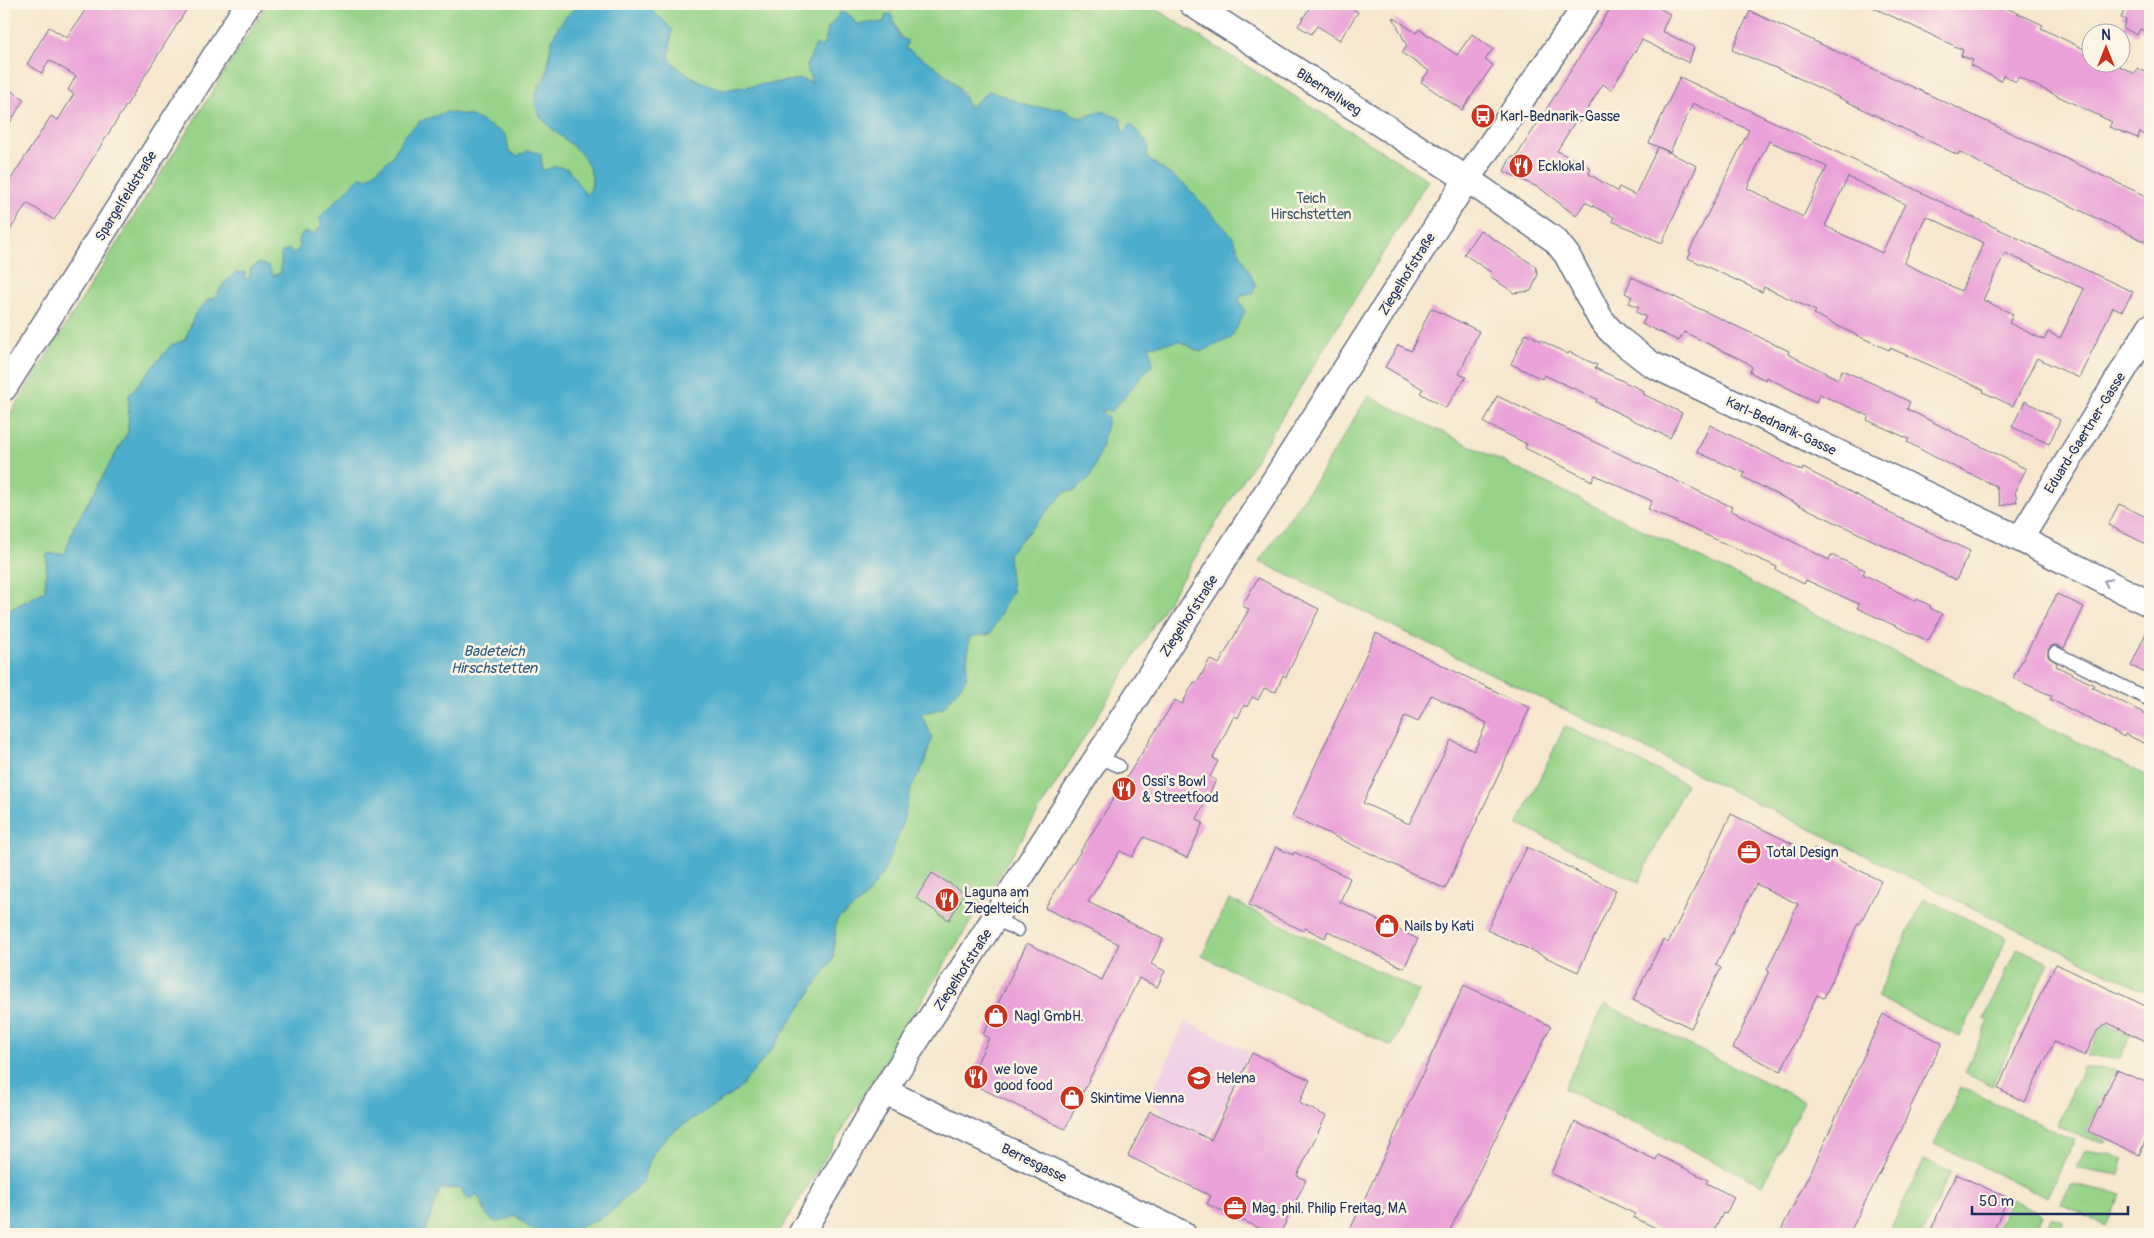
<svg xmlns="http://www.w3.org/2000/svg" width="2154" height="1238" font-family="Pangolin,sans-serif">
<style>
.built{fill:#efd0e6}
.green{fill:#97d388;stroke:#598173}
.water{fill:#4dadcc;stroke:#346e95}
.building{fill:#eaa2d8;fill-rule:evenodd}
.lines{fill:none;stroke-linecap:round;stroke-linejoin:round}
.lane-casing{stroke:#686f85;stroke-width:15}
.street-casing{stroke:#686f85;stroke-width:28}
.lane{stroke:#fff;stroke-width:12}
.street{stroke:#fff;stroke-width:25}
.oneway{stroke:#8d97ae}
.labels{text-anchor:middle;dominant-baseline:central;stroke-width:5;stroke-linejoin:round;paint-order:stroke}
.street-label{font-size:14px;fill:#1b2f5e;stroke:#fcf5e5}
.poi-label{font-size:14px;fill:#1b2f5e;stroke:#fcf5e5;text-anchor:start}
.park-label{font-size:14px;fill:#3a5868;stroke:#fcf5e5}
.water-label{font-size:15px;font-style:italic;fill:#2c5b84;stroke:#fcf5e5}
</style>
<rect width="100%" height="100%" fill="#fcf5e5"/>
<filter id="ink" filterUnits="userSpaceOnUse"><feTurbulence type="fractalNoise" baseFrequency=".02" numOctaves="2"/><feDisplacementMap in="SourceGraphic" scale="10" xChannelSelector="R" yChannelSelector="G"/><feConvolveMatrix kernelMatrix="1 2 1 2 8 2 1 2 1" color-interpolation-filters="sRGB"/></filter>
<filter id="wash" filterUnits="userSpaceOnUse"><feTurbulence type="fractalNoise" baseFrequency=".0096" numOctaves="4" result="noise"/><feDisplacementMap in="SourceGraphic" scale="20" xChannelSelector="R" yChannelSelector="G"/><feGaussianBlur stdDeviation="1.12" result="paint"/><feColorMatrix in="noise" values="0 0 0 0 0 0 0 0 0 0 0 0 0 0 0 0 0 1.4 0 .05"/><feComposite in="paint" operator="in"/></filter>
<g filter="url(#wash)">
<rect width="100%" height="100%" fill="#f6e7ce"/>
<polygon class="built" points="1185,1021 1250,1052 1209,1137 1160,1114 1162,1110 1148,1103"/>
<g class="green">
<path d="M267,4h316c-11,5 -26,27 -31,39 -7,15 0,27 -13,41l1,33c13,12 36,29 46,43 6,10 10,27 0,35l-18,-26 -26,2 -33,-19 -106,-15 -11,20 -24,21 -8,-1 -41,41 3,7 -28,28 -6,-4 -7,24 -8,3 -48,6 -11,17h-5l-14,15 -10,26 -56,55 -1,37 -54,95 -9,27h-18l-2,37 -41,22v-189z"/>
<path d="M645,4h503l280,176 -650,1054h-354l16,-45c26,-1 38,-3 45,25l23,5 7,-4 16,14 86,-26 26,-21 2,-10 9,-21 18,-20 65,-40 35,-42 61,-90 3,-38 29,-23 36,-69 10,-41 13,-23 -3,-51 45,-35 3,-42 43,-45 -4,-38 58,-63 35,-82 48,-63 30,-5 21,11 42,-58h10l-66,-108 -39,-28 -16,-34 -8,11 -2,-16 -19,-8 -21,7 -20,-9 -29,-2 -43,-16 -20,18 -6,-17 -14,-15 -44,-29 -14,-33 -5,-1 -2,8 -56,6 -2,11 -4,9 -6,-3 -9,22 5,16 -11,-4 -79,11 -25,-10 -19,-12 -9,-10 3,-29z"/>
<polygon points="1368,396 2150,777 2150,994 1259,561 1317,479"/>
<polygon points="1565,726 1686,784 1639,882 1518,824"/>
<polygon points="1924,898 2007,938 1960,1037 1877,997"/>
<polygon points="1229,899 1419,991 1392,1046 1202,956"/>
<polygon points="2017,948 2049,962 1992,1086 1964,1073 1989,1021 1984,1019"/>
<polygon points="1605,1004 1804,1101 1763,1185 1564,1089"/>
<polygon points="2103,1023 2130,1036 2120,1058 2087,1057"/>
<polygon points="2083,1068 2115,1069 2086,1132 2106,1141 2105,1143 2084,1138 2057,1125"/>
<polygon points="1961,1087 2074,1140 2047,1197 1934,1144"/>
<polygon points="2086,1150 2110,1154 2123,1160 2120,1175 2077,1168"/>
<polygon points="1924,1160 1951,1172 1922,1234 1888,1234"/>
<polygon points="2070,1184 2121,1194 2106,1226 2061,1204"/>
<polygon points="2011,1200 2043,1215 2034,1234 1995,1234"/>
<polygon points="2051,1217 2063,1222 2057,1234 2044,1234"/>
</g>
<path class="water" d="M583,4h62l27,25 -3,29 9,10 19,12 25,10 79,-11 11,4 -6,-16 10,-23 6,3 4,-8 2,-11 13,-16 10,4 5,8 28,-2 2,-8h5l8,23 9,4 -3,7c30,18 50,27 64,60l20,-17 43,16 29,2 20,9 21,-7 19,8 2,15 8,-10 17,20 -1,14 39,28 46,50 24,50 -4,8h-10l-3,5 6,13 -14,26 -31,14 -21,-11 -30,5 4,18 -41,47 -11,-1 7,9 -7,30 -10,27 -16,15h-9l-58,63 4,37 -22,43 -21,3 -3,42 -23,29 -22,6 11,23 -8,28 -13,23 -10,41 -17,42 -19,27 -29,23 -3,38 -61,90 -35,42 -65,41 -18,19 -9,21 -2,10 -25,21v3c-20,17 -59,32 -85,24 -7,-3 -11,-11 -18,-15 -31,20 -26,-8 -39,-21l-4,5h-5l-4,-4 -1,-7 -22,1 -16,45h-420v-621l41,-22 2,-37h18l9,-27 54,-95 1,-37 42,-50 14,-5 10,-26 14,-15h5l11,-17 10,-9 10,-1v7l5,-1v-9l9,-6 10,4 4,9 8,-3v-20l7,-4 6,4 6,-6 -2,-8 6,-7 11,2 7,-9 -3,-7 41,-41 8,1 24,-21 11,-20 17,-16 27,-9 25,4 34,19 3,17 9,4 11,-6 12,4 1,17 13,-5 13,3 18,26c10,-7 6,-24 0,-34 -11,-20 -50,-35 -51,-60 -1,-11 9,-18 12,-27 3,-9 2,-20 4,-30 5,-17 16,-33 32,-40z"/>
<g id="blocks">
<g class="building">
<polygon points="89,4 190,4 54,220 27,203 4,240 4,179 9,182 51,116 58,120 74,94 68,90 76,76 49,60 42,73 27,64 49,27 67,38"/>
<polygon points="1312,4 1345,4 1358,12 1340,40 1317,26 1311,34 1298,26"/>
<polygon points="1613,4 1652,4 1670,14 1662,31 1694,47 1689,63 1642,40 1611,90 1603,84 1580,121 1576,120 1557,151 1591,168 1589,174 1617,191 1619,187 1635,195 1658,147 1697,166 1662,243 1612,221 1614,217 1585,202 1576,216 1541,189 1504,171 1511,157 1516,157"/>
<polygon points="1866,4 1998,4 2043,25 2041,28 2092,53 2092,62 2112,62 2135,74 2137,68 2150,74 2150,138 2140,132 2138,138 2109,127 2112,122 2018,77 2016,82 2003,75 2001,81 1970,65 1973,60 1961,56 1963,50"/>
<polygon points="2127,4 2150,4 2150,34 2140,29 2137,35 2123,28 2126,20 2121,18"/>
<polygon points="1750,11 2150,198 2150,244 2042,192 2014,181 1959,152 1958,155 1790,74 1732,50"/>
<polygon points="1393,17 1416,33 1419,29 1457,55 1472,34 1493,49 1485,60 1493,65 1462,110 1421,82 1429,71 1402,53 1407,46"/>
<path d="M1680,77l280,134 173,81 -11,19 -9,-4 -34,71 -42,-20 -24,48 -30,-14 1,-2 -57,-26 -37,-16 -1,2 -31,-14 -44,-22 2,-3 -52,-24 -2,5 -74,-34 3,-5 -2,-1 60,-122 -56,-27 -23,49 -21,-9zM1769,141l58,26 -24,50 -56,-29zM1848,177l57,27 -23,49 -57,-27zM1926,216l58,27 -23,48 -57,-28zM2005,253l79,36 -24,49 -12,-6 -4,8 -35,-17 4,-9 -30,-14z"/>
<polygon points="10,90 24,99 4,133 4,99"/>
<polygon points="1480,230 1535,266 1538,274 1531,291 1514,293 1490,276 1492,273 1464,254"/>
<polygon points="1632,277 1789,351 1788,354 1838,379 1842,370 1874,384 1910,402 1907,409 1909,410 2026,469 2015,491 2017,502 2001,506 1996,486 1942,461 1907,442 1909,439 1867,420 1869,416 1819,394 1816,402 1766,377 1765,380 1750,372 1752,367 1746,362 1684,332 1679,341 1642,324 1646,317 1636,312 1639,307 1629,303 1632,297 1625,293"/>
<polygon points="1431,308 1479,331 1459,374 1466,377 1446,408 1420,393 1423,389 1385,367 1398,345 1411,351"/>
<polygon points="1526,333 1568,354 1569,352 1597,365 1595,368 1644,391 1643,394 1682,413 1670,438 1596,402 1597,399 1544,375 1542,379 1511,364"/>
<polygon points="1497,396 1732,507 1730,510 1829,560 1831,555 1865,570 1863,574 1916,601 1917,599 1931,606 1930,608 1942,614 1928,641 1857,608 1859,604 1806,580 1804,584 1776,570 1777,567 1648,509 1652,501 1595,475 1592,481 1525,448 1527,444 1484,423"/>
<polygon points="2025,401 2060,420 2049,444 2012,427"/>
<polygon points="1710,425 1802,471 1803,468 1888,511 1887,512 1970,551 1956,580 1772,492 1743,477 1745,473 1697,452"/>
<polygon points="2119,504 2150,519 2150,546 2108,525"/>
<polygon points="1258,578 1319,609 1286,677 1283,675 1276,692 1264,688 1258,700 1252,697 1247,707 1244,705 1238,718 1234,716 1213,758 1218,761 1210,777 1216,780 1197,819 1203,823 1187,858 1144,837 1132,857 1120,851 1088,902 1163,939 1151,964 1165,971 1157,987 1139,978 1065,1129 968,1082 989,1038 983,1035 1027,943 1102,980 1119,944 1045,908 1175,700 1182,704 1194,682 1197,683 1210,659 1219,664 1249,609 1242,606"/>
<polygon points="2057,594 2084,607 2064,648 2055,645 2051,646 2048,650 2048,657 2057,663 2056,666 2094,685 2092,687 2150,716 2150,746 2125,734 2124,737 2050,699 2052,696 2013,678"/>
<polygon points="2150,624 2150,675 2131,666"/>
<path d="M1376,633l154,75 -85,181 -153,-73zM1431,695l56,28 -13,28 -23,-11 -42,84 -46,-21 42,-87 13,6z"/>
<polygon points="1731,814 1812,853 1814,848 1881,881 1860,924 1858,923 1824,998 1817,995 1781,1071 1733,1048 1769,971 1767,970 1798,904 1756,884 1716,965 1721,968 1691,1028 1633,1000 1663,940 1668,943"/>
<polygon points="1276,847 1293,855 1294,852 1350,878 1340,902 1418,939 1404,968 1328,931 1325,938 1305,928 1304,931 1249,905"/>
<polygon points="1527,847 1616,890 1578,972 1487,930"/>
<polygon points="932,873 965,893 949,920 916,898"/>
<polygon points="2056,964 2150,1008 2150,1043 2108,1023 2097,1031 2085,1056 2054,1042 2025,1102 1998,1089 2023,1029"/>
<polygon points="1464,985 1551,1026 1448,1234 1348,1234"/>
<polygon points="1883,1014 1942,1043 1910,1108 1902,1129 1849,1234 1779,1234 1816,1161"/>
<polygon points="1252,1053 1310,1080 1299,1103 1326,1116 1297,1176 1306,1180 1280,1234 1272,1234 1207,1204 1211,1196 1128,1156 1150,1111 1211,1140"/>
<polygon points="2117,1070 2150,1084 2150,1131 2139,1155 2088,1131"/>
<polygon points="1575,1122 1656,1160 1658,1155 1708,1180 1706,1183 1734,1197 1726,1214 1723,1213 1712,1234 1668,1234 1633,1217 1635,1214 1551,1173"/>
<polygon points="1956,1174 2008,1198 1992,1234 1929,1234"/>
</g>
</g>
</g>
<g filter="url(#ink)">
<use href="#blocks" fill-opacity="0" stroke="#686f85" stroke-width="1"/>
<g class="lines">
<defs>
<g id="lane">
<polyline points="2055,653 2150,700"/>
<polyline points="1099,757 1119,766"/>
<polyline points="995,919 1018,930"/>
</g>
<g id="street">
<polyline points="1192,4 1467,179 1555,240 1567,255 1600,318 1608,328 1620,340 1651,364 2020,539 2150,604"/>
<polyline points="4,388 248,4"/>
<polyline points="2020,539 2150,327"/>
<polyline points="884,1091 1183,1234"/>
<polyline points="801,1234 884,1091 1467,179 1587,4"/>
</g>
</defs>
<use href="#lane" class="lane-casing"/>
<use href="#street" class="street-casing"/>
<use href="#lane" class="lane"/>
<use href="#street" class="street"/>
</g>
<defs><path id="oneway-chevron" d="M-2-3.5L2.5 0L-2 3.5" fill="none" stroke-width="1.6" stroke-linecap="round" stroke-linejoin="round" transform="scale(1.25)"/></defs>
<use class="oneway" href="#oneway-chevron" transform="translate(2107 582) rotate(-154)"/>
</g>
<defs>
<symbol id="bus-disc" viewBox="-11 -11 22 22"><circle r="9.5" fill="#c8321e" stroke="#fcf5e5"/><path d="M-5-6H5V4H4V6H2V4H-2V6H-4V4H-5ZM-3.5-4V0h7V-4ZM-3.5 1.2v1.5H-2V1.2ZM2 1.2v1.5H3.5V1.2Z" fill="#fff"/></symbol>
<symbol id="restaurant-disc" viewBox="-11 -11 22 22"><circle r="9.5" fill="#c8321e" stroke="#fcf5e5"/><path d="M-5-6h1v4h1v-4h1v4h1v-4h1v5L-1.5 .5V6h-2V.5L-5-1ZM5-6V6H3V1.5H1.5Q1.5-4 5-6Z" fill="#fff"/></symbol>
<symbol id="office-disc" viewBox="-11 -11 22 22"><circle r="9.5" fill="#c8321e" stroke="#fcf5e5"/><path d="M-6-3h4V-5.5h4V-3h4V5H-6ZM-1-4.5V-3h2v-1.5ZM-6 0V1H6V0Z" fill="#fff"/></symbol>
<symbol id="shop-disc" viewBox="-11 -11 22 22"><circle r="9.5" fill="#c8321e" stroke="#fcf5e5"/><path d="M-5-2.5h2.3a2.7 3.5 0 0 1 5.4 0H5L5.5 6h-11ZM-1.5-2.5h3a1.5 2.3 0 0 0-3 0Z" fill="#fff"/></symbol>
<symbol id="school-disc" viewBox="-11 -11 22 22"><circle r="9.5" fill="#c8321e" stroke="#fcf5e5"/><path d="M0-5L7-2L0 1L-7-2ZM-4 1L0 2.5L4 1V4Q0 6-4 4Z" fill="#fff"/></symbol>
</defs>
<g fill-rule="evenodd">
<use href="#bus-disc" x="1469" y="102" width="28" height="28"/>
<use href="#restaurant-disc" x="1507" y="152" width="28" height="28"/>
<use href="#restaurant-disc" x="1110" y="775" width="28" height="28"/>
<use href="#office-disc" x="1735" y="838" width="28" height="28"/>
<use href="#restaurant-disc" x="933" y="886" width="28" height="28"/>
<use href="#shop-disc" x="1373" y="912" width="28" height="28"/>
<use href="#shop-disc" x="982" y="1002" width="28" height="28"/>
<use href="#restaurant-disc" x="962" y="1063" width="28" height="28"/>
<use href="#school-disc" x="1185" y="1064" width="28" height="28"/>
<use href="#shop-disc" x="1058" y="1084" width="28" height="28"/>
<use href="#office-disc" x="1221" y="1194" width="28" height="28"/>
</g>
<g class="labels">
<g class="street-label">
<text transform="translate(1329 92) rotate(33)">Bibernellweg</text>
<text transform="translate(126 196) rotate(-58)">Spargelfeldstraße</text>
<text transform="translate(1407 274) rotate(-58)">Ziegelhofstraße</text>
<text transform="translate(1781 426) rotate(25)">Karl-Bednarik-Gasse</text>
<text transform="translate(2085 433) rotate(-58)">Eduard-Gaertner-Gasse</text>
<text transform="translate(1189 616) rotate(-57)">Ziegelhofstraße</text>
<text transform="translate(963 970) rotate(-57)">Ziegelhofstraße</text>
<text transform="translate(1034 1163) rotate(26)">Berresgasse</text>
</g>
<g class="poi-label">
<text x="1500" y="116">Karl-Bednarik-Gasse</text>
<text x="1538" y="166">Ecklokal</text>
<text x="1142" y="781">Ossi's Bowl<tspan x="1142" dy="16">&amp; Streetfood</tspan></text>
<text x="1766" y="852">Total Design</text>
<text x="964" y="892">Laguna am<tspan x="964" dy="16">Ziegelteich</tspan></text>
<text x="1404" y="926">Nails by Kati</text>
<text x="1014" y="1016">Nagl GmbH.</text>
<text x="994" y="1069">we love<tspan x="994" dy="16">good food</tspan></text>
<text x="1216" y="1078">Helena</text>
<text x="1090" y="1098">Skintime Vienna</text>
<text x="1252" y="1208">Mag. phil. Philip Freitag, MA</text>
</g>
<g class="park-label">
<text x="1311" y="198">Teich<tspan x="1311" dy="16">Hirschstetten</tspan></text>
</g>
<g class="water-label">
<text x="494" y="651">Badeteich<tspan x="494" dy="17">Hirschstetten</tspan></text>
</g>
</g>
<rect width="2154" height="1238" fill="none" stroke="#fcf5e5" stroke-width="20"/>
<g transform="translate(2106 48)"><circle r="24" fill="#fcf5e5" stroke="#a2a6af"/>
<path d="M0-4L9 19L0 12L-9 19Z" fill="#c8321e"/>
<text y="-8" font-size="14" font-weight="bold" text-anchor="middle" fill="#1b2f5e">N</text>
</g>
<path d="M1972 1206v8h156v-8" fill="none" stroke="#1b2f5e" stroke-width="2.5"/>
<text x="1979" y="1206" font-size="15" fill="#1b2f5e" stroke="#fcf5e5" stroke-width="4" paint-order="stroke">50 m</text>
</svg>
